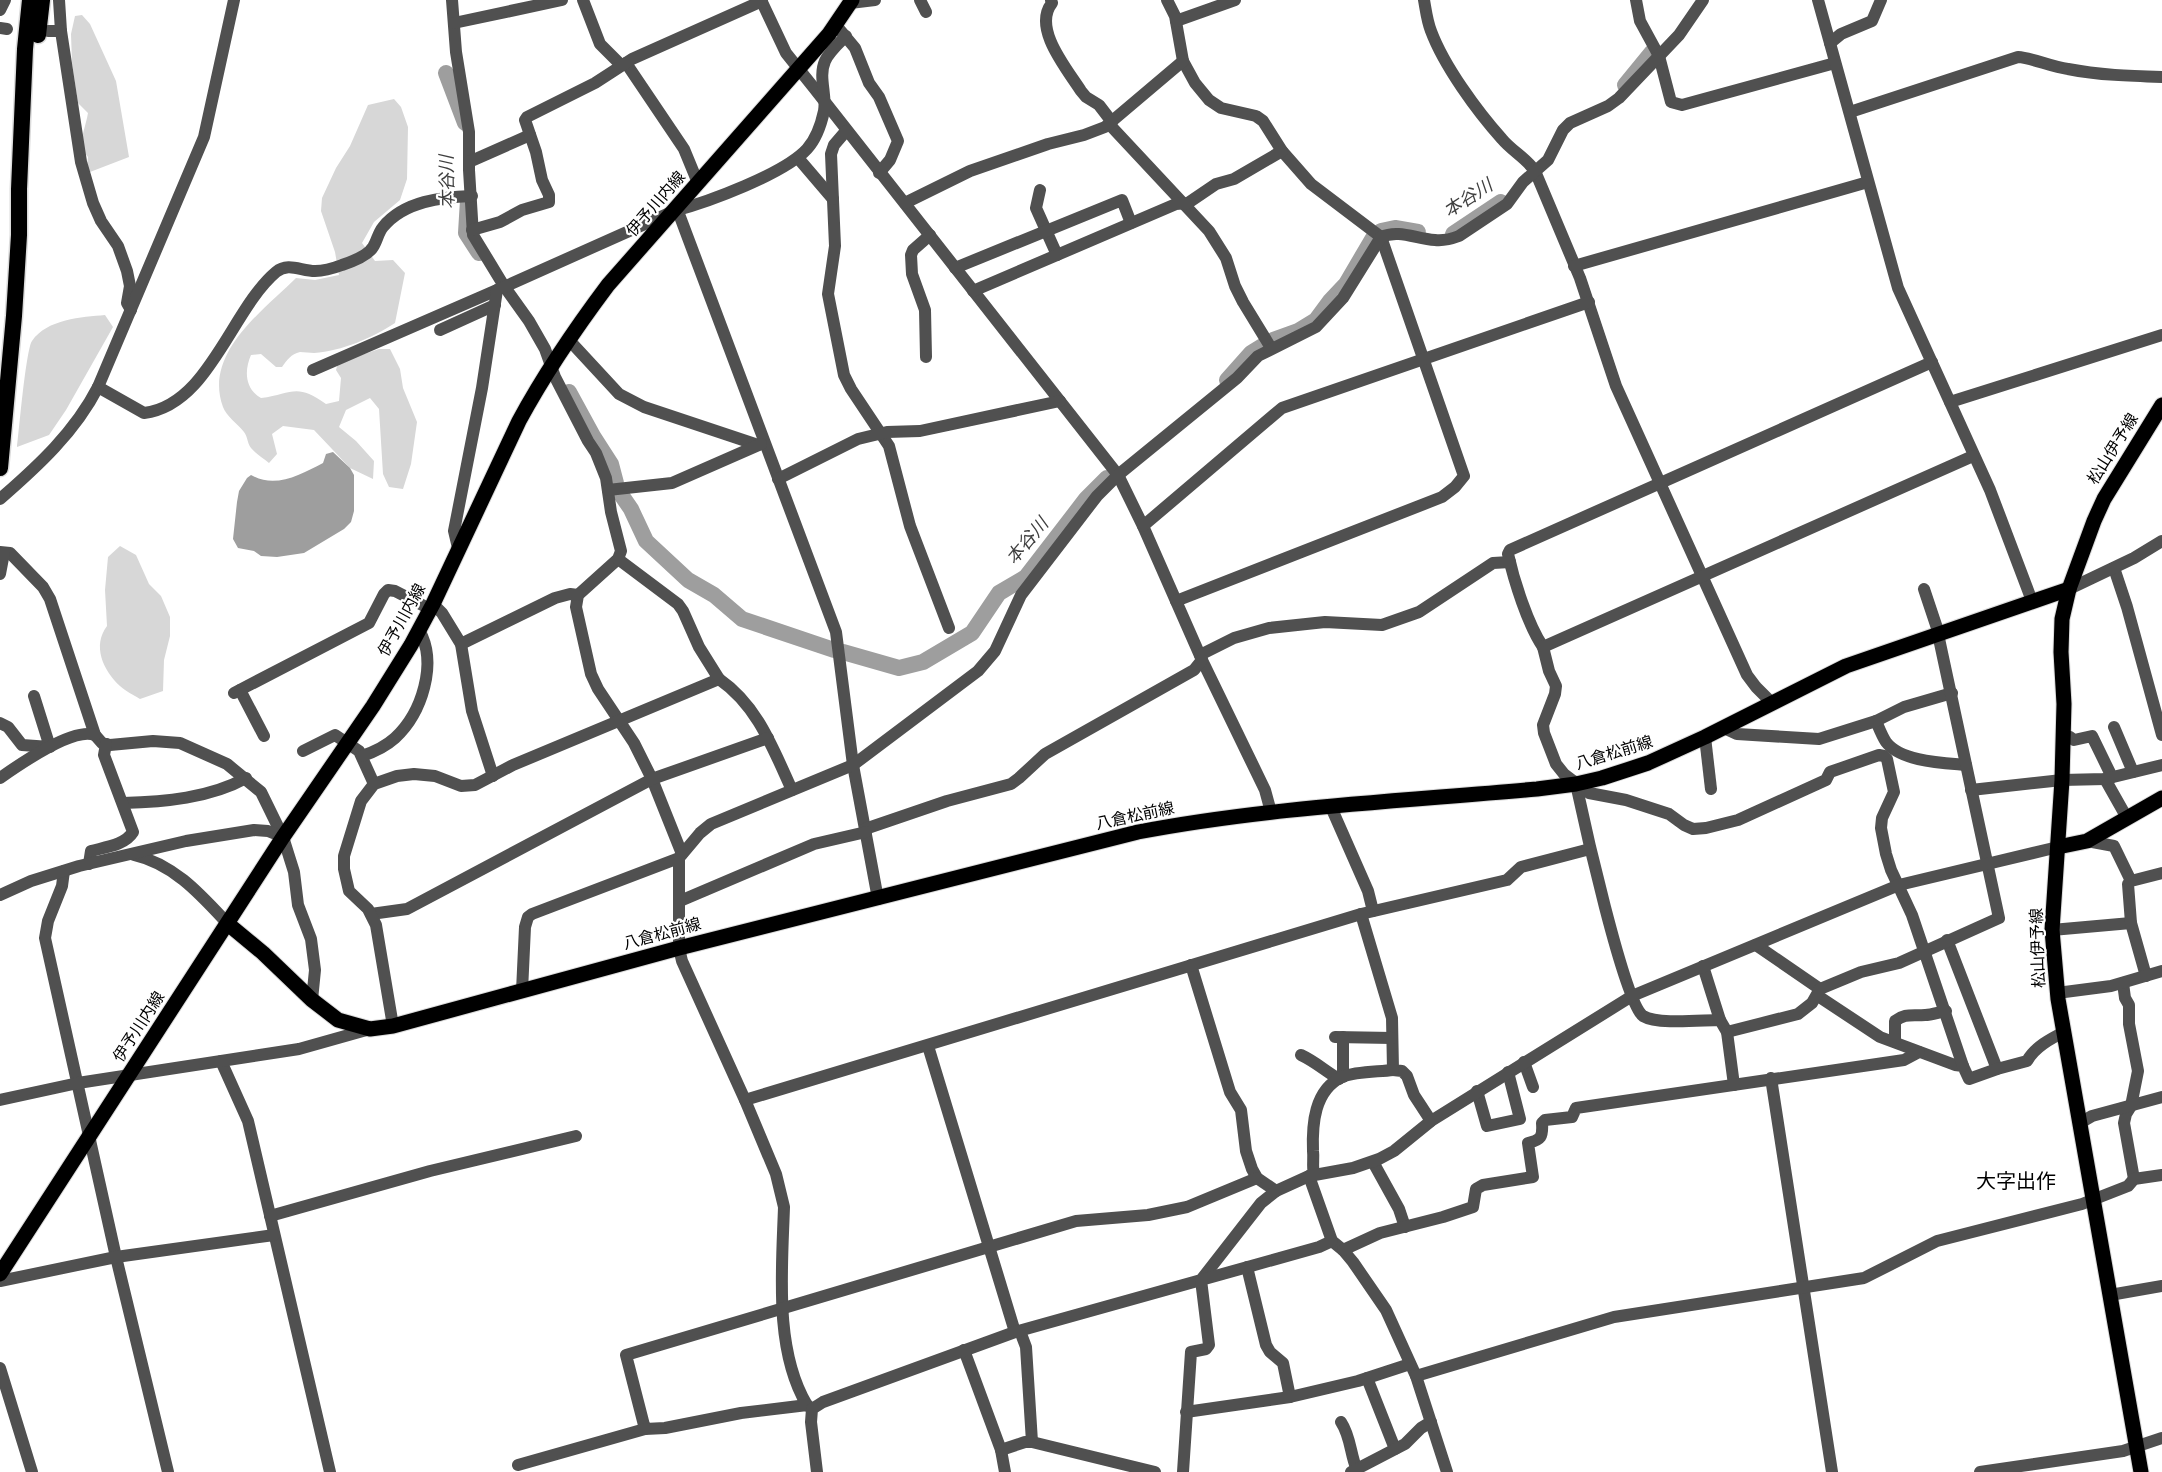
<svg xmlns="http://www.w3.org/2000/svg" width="2162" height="1472" font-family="'Varela Round','Noto Sans JP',sans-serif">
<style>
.green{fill:#d7d7d7}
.water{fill:#9e9e9e}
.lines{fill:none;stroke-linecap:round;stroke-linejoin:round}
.river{stroke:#9e9e9e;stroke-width:16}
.major-casing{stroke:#dbdbdb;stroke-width:17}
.highway-casing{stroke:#dbdbdb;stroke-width:19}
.minor{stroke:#505050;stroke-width:12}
.major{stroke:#000;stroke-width:15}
.highway{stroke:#000;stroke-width:16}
.labels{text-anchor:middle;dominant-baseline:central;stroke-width:4.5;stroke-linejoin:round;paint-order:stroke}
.street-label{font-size:16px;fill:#000;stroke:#fff}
.water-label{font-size:18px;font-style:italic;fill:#3f3f3f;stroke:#fff}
.quarter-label{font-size:20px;fill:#000;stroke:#fff}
</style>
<rect width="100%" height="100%" fill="#fff"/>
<g class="green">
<path d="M82,15l8,9 26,57 13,76 -39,15 -3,-6 1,-9 -7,-9c0,-12 5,-23 7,-35l-10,-10 -6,-40 -1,-29 4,-18z"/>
<path d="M394,99l7,8 7,20 -1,52 -7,21 -26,22 -12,21 13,18 18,-1 12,13 -10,50c-23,15 -53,28 -81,30 -4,0 -10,-1 -14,-1 -9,2 -13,8 -18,15h-6l-15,-13 -10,1c-7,16 -6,34 10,43 31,-4 35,-16 65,6l13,-3 2,-23 -5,-8 2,-7 41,-14h11l10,20 3,19 14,34 -6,42 -8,25 -14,-2 -6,-13 -4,-65 -9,-11 -24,12 -7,17 17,14 18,20 -1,18 -23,-11 -36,-38 -31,-4 -11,8 5,20 -8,9c-6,-5 -13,-9 -18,-15 -4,-5 -3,-11 -7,-16 -6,-8 -18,-16 -21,-25 -20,-54 41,-97 73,-129l19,2 24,-5 -4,-23 -14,-41 1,-13 14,-30 14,-22 18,-41z"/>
<path d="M105,315l8,12 -47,83 -17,25 -32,12c2,-16 9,-98 15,-106 15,-22 50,-24 73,-26z"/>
<path d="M120,546l16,9 13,29 12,12 9,21v19l-6,24 -1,31 -23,8c-6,-4 -15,-8 -20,-13 -17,-16 -28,-40 -13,-60l-2,-36 3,-33z"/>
</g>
<path class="water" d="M333,452l17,16 4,7v36l-3,11 -7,7 -40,24 -27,4 -16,-1 -7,-5 -16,-3 -5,-9 4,-37 2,-11 8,-13 4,-3c24,14 49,0 72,-12l3,-9z"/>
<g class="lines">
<g class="river">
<polyline points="446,73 465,123"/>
<polyline points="1625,85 1652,52"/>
<polyline points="468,200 466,233 479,253"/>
<polyline points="1381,231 1395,228 1418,232"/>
<polyline points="1453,234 1501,202"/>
<polyline points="1273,340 1298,331 1316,320 1330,301 1346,284 1373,238"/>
<polyline points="1227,380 1251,353 1264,345"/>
<polyline points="569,392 593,436 611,464 616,483"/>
<polyline points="620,493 631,509 646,541 688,580 714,595 742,619 834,650"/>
<polyline points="843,652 899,668 923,662 972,633 999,593 1026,577 1086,499 1107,478"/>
</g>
<defs>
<g id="major">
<polyline points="2058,847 2087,841 2162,798"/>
<path d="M228,924l35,29 49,47 26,20 32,9 23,-3 286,-78 459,-116c131,-25 266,-31 399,-43l39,-5 26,-6 46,-15 57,-26 141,-71 223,-77"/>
<path d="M0,1274l283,-437 90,-131 38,-61 22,-41 86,-183c26,-48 56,-92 89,-136l221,-251 23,-34"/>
<polyline points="2141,1472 2058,999 2052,930 2062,780 2064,704 2061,652 2062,619 2069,589 2094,521 2104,499 2162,405"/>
</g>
<g id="highway">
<polyline points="38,35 42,0"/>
<polyline points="0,468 14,316 19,235 19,189 25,49 30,0"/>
</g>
</defs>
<use href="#major" class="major-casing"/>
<use href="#highway" class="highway-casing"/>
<g class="minor">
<polyline points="59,0 61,31 81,162 93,203 101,221 118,246 127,271 130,286 127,303 131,310"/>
<polyline points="452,0 456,52 469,132 469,170 473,235 504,286 529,321 545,349 555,377 588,441 596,453 606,478 611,512 621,551 618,559 578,595 576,607 591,674 598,689 634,743 652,779 682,854"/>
<polyline points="583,0 600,44 621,65"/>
<polyline points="761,0 786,53 814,88 1118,475 1143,526 1202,660 1265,790 1271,812"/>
<polyline points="920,0 926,12"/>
<path d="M1051,0l1,3c-20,25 15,66 29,88l5,6 13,8 13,17"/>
<polyline points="1167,0 1175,16 1183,61 1195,83 1209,100 1221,108 1256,116 1263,121 1282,151 1311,184 1381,237 1464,476 1455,487 1442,497 1176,601"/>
<path d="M1424,0c2,11 3,21 7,31 13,35 46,80 71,108 10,12 24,19 33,32l45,107 36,108 131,289 9,12 15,15"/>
<polyline points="1636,0 1640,21 1659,56 1671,102 1682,105 1835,63"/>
<polyline points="1818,0 1898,288 1990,490 2032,601"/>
<polyline points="850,3 875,0"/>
<polyline points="0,10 5,0"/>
<polyline points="1176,21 1235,0"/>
<polyline points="454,23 562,0"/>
<polyline points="0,28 7,29"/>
<polyline points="840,30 855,48 869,83 879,97 898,141 890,160 879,173"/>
<polyline points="48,31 61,31"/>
<polyline points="1830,43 1841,34 1872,21 1881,0"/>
<polyline points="626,63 684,149 698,183"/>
<path d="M1850,112l168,-55c15,1 33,10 50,12 31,6 62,7 94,8"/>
<polyline points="1109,124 1209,231 1226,258 1235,286 1243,302 1271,348"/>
<polyline points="846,131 834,145 831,154 835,246 828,294 844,375 851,389 889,446 910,526 949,628"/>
<polyline points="798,158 833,199"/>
<polyline points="469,162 530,135"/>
<polyline points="1040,190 1036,208 1057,255"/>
<polyline points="905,203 970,171 1048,144 1084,135 1105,127 1183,61"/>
<polyline points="674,211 679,214 836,632 853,765 878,899"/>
<polyline points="472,230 500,222 522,210 549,202 549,195 542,180 536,152 525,120 527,117 595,83 632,59 762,1"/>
<polyline points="1574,266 1868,182"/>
<polyline points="955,268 1122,200 1131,223"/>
<polyline points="973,291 1176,204 1188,203 1216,184 1234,179 1282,151"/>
<polyline points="440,330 495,305"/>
<polyline points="569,340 619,394 644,407 758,445"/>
<polyline points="926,357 925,310 912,274 911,255 913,250 930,235"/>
<polyline points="313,370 497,290"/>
<path d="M98,387l46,26c65,-8 87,-103 132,-141 12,-10 25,-1 39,-1 8,0 19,-3 27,-6 9,-3 26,-9 31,-18 4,-6 5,-14 10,-20 21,-26 59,-30 89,-31"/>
<polyline points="1950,402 2162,335"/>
<polyline points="778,479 858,439 887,432 920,431 1060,401"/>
<polyline points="608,490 672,483 761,444"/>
<path d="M0,499c38,-33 75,-67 98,-112l106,-250 30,-137"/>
<polyline points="1143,526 1282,408 1589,302"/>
<path d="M458,548l-4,-17 28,-143 15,-98 177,-79c34,-9 110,-37 133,-62 10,-11 14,-24 17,-38 3,-16 -6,-34 1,-50 4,-9 14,-18 21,-25"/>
<polyline points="0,552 10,553 43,587 50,599 95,735 102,743 110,745 153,741 180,743 227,764 261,792 283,837 294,872 298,905 311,939 315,970 312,1000"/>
<polyline points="2114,568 2127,607 2162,735"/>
<polyline points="0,574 4,553"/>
<polyline points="1924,589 1939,634"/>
<polyline points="2069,589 2134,558 2162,541"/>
<polyline points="433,604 442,613 461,644 472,711 493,776"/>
<polyline points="461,644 555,598 570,594 578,595"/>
<path d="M1543,647c-15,-22 -29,-66 -35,-93l2,-4 422,-188"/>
<polyline points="1200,655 1234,638 1269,628 1325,622 1382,625 1419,612 1493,563 1510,562"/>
<path d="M719,679c39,27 54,70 73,111"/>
<polyline points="240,690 264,736"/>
<polyline points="234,693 369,623 384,594 388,590 395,591 430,609"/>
<path d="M1876,721c3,7 6,15 10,21 15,20 58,21 80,23"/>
<polyline points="0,723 8,727 22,745 50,747 34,696"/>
<polyline points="2114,727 2133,772"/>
<polyline points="1724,728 1737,734 1819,739 1876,721 1904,707 1952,693"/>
<polyline points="1705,737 1711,789"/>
<polyline points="2063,739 2070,737 2074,740 2092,736 2112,777"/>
<polyline points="303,751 335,735 359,751 374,784"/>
<path d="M362,756c12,-4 23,-9 33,-18 27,-25 43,-75 24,-108"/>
<path d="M0,778c20,-14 73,-51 95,-43"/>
<polyline points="2105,779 2127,818"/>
<path d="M1576,784c7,33 48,218 67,232 15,9 59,4 77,4l7,12 7,53"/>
<polyline points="1971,790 2062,780 2105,779 2162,765"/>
<path d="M123,803c41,-1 87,-5 123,-25"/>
<polyline points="1331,807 1368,891 1373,911"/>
<polyline points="865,829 947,801 1011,784 1019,778 1045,754 1194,670 1202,660"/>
<polyline points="2087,841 2114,846 2131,881"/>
<path d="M134,855c40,9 67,40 94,69"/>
<path d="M89,864l2,-13c15,-4 34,-6 42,-19l-29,-77 2,-11"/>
<polyline points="64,871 62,886 48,921 45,938 116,1257 168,1472"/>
<polyline points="0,895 31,881 79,866 186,841 254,830 268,831 283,837"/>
<polyline points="680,901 814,844 866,832"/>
<polyline points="371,914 407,909 652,779 768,738"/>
<polyline points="1361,914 1392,1018 1393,1070 1402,1071 1407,1076 1414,1095 1431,1121"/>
<polyline points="2052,930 2131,923"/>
<polyline points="1947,940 1997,1069"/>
<polyline points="1756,945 1820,989"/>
<polyline points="1191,965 1230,1092 1241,1110 1246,1151 1252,1169 1257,1178 1276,1191"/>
<polyline points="1703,966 1720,1020"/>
<polyline points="2146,976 2131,923 2128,884 2131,881 2162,873"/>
<polyline points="2123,983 2125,998 2129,1005 2129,1024 2138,1071 2131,1106 2126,1114 2124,1123 2134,1179"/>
<polyline points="522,991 525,927 528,917 532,914 679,858"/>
<polyline points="2057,993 2111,986 2162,971"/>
<path d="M1818,996l62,41 75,28 8,1 6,13 28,-10 30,-8c8,-14 23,-22 37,-29"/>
<polyline points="393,1026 376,925 368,909 349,891 344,869 344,856 361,801 374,784 397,776 414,774 435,776 461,786 475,785 513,765 719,679 699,647 683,611 678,604 618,559"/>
<polyline points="1727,1032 1798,1014 1812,1003 1820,989 1861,972 1899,963 1999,918 1938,634"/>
<polyline points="1335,1037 1392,1038"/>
<path d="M1895,1042v-21c10,-8 17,-5 30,-6 7,0 14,-3 21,-4"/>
<polyline points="928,1046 1015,1332"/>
<path d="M1301,1055c15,7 24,16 38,24"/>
<polyline points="221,1061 248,1121 330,1472"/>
<polyline points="1524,1062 1533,1087"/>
<polyline points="1963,1066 1912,915 1891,870 1886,854 1881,828 1882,818 1894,792 1887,759 1884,756 1879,755 1830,772 1826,780 1738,820 1706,828 1693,829 1684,825 1669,814 1626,800 1589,793 1564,774 1556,764 1544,733 1543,725 1555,694 1556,686 1549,671 1543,647 1973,456"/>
<polyline points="1343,1077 1343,1037"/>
<polyline points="1771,1078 1832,1472"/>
<polyline points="1477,1091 1487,1126 1520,1119 1508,1072"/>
<polyline points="0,1100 78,1083 299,1049 370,1029"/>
<polyline points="745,1100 1361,914 1507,880 1521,867 1590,849"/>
<polyline points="2080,1123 2092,1116 2162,1097"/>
<polyline points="1373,1162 1399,1209 1405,1227"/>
<path d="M1314,1174c-2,-8 0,-15 -1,-23 -1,-26 1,-61 29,-74 15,-6 36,-5 51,-7"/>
<polyline points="1309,1176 1332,1241 1343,1250 1353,1262 1386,1310 1416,1376 1447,1472"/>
<polyline points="270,1216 430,1171 576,1136"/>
<path d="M1343,1250l37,-17 63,-16 30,-10 3,-18 7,-4 50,-8 -5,-34c13,-3 15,-6 14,-20l3,-3 27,-3 4,-9 328,-48 15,-8"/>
<polyline points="1247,1267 1266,1345 1270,1352 1283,1363 1290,1397"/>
<polyline points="0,1281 116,1257 274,1235"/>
<polyline points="2110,1295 2162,1286"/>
<polyline points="1020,1331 1026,1347 1032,1442"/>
<polyline points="964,1350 1001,1450 1005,1472"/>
<polyline points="0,1368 32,1472"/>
<polyline points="1416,1376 1614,1317 1864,1278 1937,1241 2082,1204 2128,1186 2134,1179 2162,1175"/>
<polyline points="1367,1378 1395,1449"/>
<path d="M807,1405c-33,-55 -25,-136 -23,-198l-8,-33 -31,-74 -63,-139 -3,-13v-90l21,-25 11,-9 142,-59 125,-94 17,-20 26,-56 76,-99 21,-21 119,-97 21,-22 58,-29 27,-29 38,-61c18,-8 35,2 54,3 8,1 16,-1 24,-4l48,-32 16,-22 25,-22 15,-30 7,-7 38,-17 11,-8 60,-63 24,-35"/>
<polyline points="812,1409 807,1405 799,1406 741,1413 665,1428 645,1429 626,1355 1076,1221 1148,1215 1187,1207 1257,1178"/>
<polyline points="1186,1412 1290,1397 1358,1381 1410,1364"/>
<path d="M1341,1422c10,15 9,32 16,48"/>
<polyline points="1001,1450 1025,1442 1032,1442 1155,1472"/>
<polyline points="518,1465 645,1429"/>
<polyline points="817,1472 811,1422 812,1409 823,1402 1015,1332 1201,1280 1261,1203 1276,1191 1309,1176 1353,1168 1379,1159 1394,1151 1431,1121 1632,996 1899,885 2058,847"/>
<polyline points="1183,1472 1191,1352 1206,1349 1209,1345 1201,1280 1319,1247 1332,1241"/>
<polyline points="1351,1472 1405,1444 1421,1428 1431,1422"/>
<polyline points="1980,1472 2123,1451 2162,1438"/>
</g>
<use href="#major" class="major"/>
<use href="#highway" class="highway"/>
</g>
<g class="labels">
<g class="street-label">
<text transform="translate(656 204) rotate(-49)">伊予川内線</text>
<text transform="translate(2113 449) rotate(-58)">松山伊予線</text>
<text transform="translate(402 620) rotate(-61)">伊予川内線</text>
<text transform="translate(1614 753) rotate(-17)">八倉松前線</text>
<text transform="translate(1135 816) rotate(-12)">八倉松前線</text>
<text transform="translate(662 934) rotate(-15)">八倉松前線</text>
<text transform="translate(2038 948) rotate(-92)">松山伊予線</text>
<text transform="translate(139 1027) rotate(-57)">伊予川内線</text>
</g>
<g class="water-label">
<text transform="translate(447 182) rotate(-91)">本谷川</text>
<text transform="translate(1468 198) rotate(-33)">本谷川</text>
<text transform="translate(1027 541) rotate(-50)">本谷川</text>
</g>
<g class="quarter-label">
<text x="2016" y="1182">大字出作</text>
</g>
</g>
</svg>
